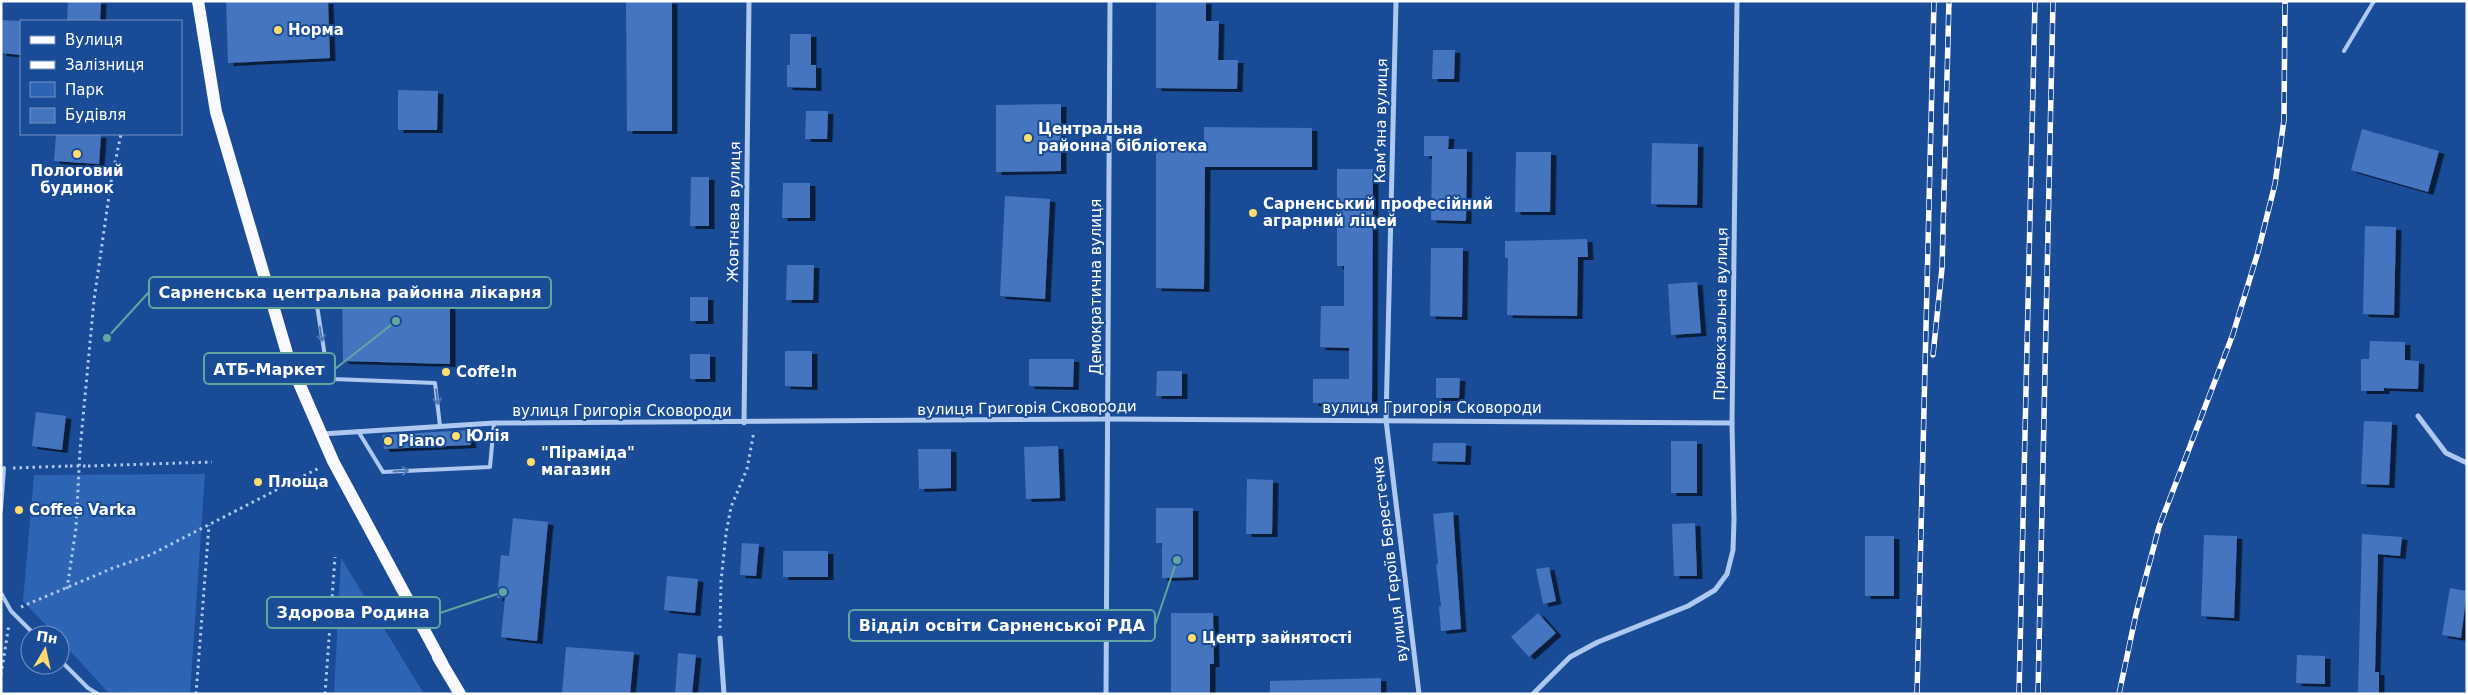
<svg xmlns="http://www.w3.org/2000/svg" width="2468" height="695" font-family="'DejaVu Sans',sans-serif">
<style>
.green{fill:#2e64b4}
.building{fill:#4474be;filter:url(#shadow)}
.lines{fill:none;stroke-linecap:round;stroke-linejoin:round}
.path{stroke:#aec9f0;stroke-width:3;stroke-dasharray:2.5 4;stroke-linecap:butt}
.service{stroke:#aec9f0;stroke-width:4}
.minor{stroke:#aec9f0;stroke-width:5}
.primary{stroke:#f8faff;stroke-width:12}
.rail-casing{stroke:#fff;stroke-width:5.5}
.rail{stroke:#1a4b97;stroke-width:4;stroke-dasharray:11;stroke-linecap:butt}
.path-bridge{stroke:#aec9f0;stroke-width:3;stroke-dasharray:2.5 4;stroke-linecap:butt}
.oneway{stroke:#4e77b6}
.poi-dot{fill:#ffdc6e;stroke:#1a4b97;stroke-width:2}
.labels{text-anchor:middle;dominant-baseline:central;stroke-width:4;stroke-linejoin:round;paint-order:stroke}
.poi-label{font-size:15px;font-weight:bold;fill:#fff;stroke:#1a4b97;text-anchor:start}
.street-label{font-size:15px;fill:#fff;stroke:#1a4b97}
.leader{fill:none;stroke:#63a6a1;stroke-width:2}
.callout-dot{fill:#63a6a1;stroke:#1a4b97;stroke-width:2}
.callout{fill:#1a4b97;stroke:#63a6a1;stroke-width:2}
.callout-label{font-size:16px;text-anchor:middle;font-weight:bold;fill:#fff}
</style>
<defs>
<filter id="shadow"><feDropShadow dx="5.5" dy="3" stdDeviation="0" flood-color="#0009"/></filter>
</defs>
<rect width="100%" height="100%" fill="#1a4b97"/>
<g class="green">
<polygon points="205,474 190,694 108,692 60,640 60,635 55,635 23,601 34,475"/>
<polygon points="341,558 424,694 334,694"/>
</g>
<g class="building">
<polygon points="68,1 101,1 100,21 67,21"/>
<polygon points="226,1 328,1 330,58 228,63"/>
<polygon points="626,1 672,1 672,131 627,131"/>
<polygon points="1156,1 1206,1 1206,21 1219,21 1218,60 1238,60 1237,89 1156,88"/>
<polygon points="1,20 21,21 21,55 1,53"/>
<polygon points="790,34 811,34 811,65 816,65 816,88 787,87 787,65 790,65"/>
<polygon points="1433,50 1455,50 1454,79 1432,79"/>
<polygon points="398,90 438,91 437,130 398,130"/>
<polygon points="1061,104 1061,171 996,172 996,105"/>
<polygon points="806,111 828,111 827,139 805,139"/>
<polygon points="1204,127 1312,128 1312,167 1205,167 1204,289 1156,288 1156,141 1204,141"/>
<polygon points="2362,129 2439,151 2428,192 2351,170"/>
<polygon points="56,134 101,135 99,164 54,161"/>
<polygon points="1424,136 1449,136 1448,149 1467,149 1466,221 1431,220 1432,156 1424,156"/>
<polygon points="1652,143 1698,144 1697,205 1651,204"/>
<polygon points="1516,152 1551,152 1550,212 1515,212"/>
<polygon points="1337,169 1373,169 1372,404 1313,403 1313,379 1349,379 1349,348 1320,347 1321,306 1344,306 1344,266 1337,266"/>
<polygon points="691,177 709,177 709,226 690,226"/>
<polygon points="783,183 810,183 810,218 782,218"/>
<polygon points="1005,196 1050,199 1045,299 1000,296"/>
<polygon points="2365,226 2396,227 2394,315 2363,314"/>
<polygon points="1587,239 1588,257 1578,257 1577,316 1507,315 1508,258 1505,258 1505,241"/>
<polygon points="1431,248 1463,248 1462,317 1430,316"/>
<polygon points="787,265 814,265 813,300 786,300"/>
<polygon points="342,277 450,281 450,364 343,361"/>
<polygon points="1697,282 1701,333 1671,335 1668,284"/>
<rect x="690" y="297" width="18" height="24"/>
<polygon points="2370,341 2405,342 2405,360 2419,361 2418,389 2384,388 2384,391 2361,391 2361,359 2369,359"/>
<polygon points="785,351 812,351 812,387 785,386"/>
<rect x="690" y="354" width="20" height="25"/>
<polygon points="1029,359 1074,359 1073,387 1029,386"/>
<polygon points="1157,371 1182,371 1182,396 1156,396"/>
<polygon points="1436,378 1460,378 1459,398 1436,398"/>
<polygon points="36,412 66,416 62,450 32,446"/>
<polygon points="2364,421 2392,422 2389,485 2361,484"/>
<polygon points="469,430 471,445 384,449 382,435"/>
<rect x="1671" y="441" width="26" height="52"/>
<polygon points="1433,443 1466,443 1465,462 1432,461"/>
<polygon points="1058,446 1060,498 1026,499 1024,447"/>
<polygon points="918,449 951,449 951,488 919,489"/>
<polygon points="1247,479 1273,480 1272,534 1246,534"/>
<polygon points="1156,508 1193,508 1193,577 1162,578 1162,543 1156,543"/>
<polygon points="1453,512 1461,629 1441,631 1439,606 1441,606 1436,565 1438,564 1433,514"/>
<polygon points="513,518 548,522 537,641 501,637 505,598 497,598 501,555 509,556"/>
<polygon points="1695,523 1697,576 1674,576 1672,524"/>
<polygon points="2362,534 2402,537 2400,556 2378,554 2375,672 2379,672 2379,694 2358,694"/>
<polygon points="2204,535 2237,536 2234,618 2201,616"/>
<rect x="1865" y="536" width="29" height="60"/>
<polygon points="742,543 759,544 756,576 740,575"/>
<rect x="783" y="551" width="45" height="26"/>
<polygon points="1549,567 1556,601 1543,604 1536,569"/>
<polygon points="667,576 698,579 695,613 664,610"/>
<polygon points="2450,588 2467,591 2461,638 2442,635"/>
<polygon points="1171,613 1213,613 1214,664 1210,664 1210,694 1171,694"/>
<polygon points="1538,613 1556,633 1529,657 1511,637"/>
<polygon points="566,647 634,652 630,694 562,694"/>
<polygon points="678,653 696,655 692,694 675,694"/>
<polygon points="2297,655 2325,656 2325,684 2296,683"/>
<polygon points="1381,678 1381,694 1270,694 1270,681"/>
</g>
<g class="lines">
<g class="path">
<polyline points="88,466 212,462"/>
<polyline points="13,468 70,466"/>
<polyline points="67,589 76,528 80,450 94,300 111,182 121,134"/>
<polyline points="21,607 113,568 150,555 321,467"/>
<polyline points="720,628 721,581 726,534 731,507 747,469 754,431"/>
<polyline points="1,675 9,624"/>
<polyline points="196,694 209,525"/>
<polyline points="325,694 335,557"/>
</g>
<g class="service">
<polyline points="2344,51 2374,1"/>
<polyline points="269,282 313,280 326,363 333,379 435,383 440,426"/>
<polyline points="358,431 383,472 490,467 494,423"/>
<polyline points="1,510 4,468"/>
<polyline points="1,593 11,611 35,635"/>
<polyline points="60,660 88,688 98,694"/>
</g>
<g class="minor">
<polyline points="1396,1 1386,420 1419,694"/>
<polyline points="2418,416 2446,453 2467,463"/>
<polyline points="744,423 749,1"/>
<polyline points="322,434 494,423 1109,419 1732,423"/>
<polyline points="720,638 724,694"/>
<polyline points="1106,694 1110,1"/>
<polyline points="1533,694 1570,657 1598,642 1688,606 1715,590 1727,574 1733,550 1734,520 1732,423 1737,1"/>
</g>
<g class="primary">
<polyline points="198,1 216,112 289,360 333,461 442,663"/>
<polyline points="438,657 460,694"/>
</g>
<defs>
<g id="rail">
<polyline points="1933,355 1942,268 1949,1"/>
<polyline points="1917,694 1934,1"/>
<polyline points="2019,694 2035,1"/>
<polyline points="2038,694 2053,1"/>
<polyline points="2119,694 2136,614 2159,527 2233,334 2258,252 2275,184 2284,120 2285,1"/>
</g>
</defs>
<use href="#rail" class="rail-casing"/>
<use href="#rail" class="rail"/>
<polyline class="path-bridge" points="70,466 88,466"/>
</g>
<defs><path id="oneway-shaft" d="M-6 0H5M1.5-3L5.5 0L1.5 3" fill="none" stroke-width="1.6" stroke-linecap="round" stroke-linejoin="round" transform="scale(1.25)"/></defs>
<g class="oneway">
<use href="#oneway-shaft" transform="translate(321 334) rotate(81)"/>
<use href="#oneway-shaft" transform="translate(437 397) rotate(83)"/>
<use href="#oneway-shaft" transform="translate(401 471) rotate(-3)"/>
</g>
<g class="poi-dot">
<circle cx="278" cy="30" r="5"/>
<circle cx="1028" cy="138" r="5"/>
<circle cx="77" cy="154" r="5"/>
<circle cx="1253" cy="213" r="5"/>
<circle cx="446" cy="372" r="5"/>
<circle cx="456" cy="436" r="5"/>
<circle cx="388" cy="441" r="5"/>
<circle cx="531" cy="462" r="5"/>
<circle cx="258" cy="482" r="5"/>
<circle cx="19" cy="510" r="5"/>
<circle cx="1192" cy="638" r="5"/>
</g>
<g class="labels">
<g class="poi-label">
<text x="288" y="30">Норма</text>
<text x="1038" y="129">Центральна<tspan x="1038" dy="17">районна бібліотека</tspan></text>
<text x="77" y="171" text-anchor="middle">Пологовий<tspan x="77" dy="17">будинок</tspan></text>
<text x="1263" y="204">Сарненський професійний<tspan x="1263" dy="17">аграрний ліцей</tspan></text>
<text x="456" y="372">Coffe!n</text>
<text x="466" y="436">Юлія</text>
<text x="398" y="441">Piano</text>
<text x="541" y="453">"Піраміда"<tspan x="541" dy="17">магазин</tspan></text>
<text x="268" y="482">Площа</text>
<text x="29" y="510">Coffee Varka</text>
<text x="1202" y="638">Центр зайнятості</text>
</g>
<g class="street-label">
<text transform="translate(1381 121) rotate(-89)">Камʼяна вулиця</text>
<text transform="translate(734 212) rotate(-89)">Жовтнева вулиця</text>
<text transform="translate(1096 287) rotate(-90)">Демократична вулиця</text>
<text transform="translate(1721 314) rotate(-89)">Привокзальна вулиця</text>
<text transform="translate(1027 408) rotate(-1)">вулиця Григорія Сковороди</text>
<text x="1432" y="408">вулиця Григорія Сковороди</text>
<text x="622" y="411">вулиця Григорія Сковороди</text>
<text transform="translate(1390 559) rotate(-97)">вулиця Героїв Берестечка</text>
</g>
</g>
<path class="leader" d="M107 338L149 292M396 321L335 369M503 592L440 613M1177 560L1155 625"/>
<g class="callout-dot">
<circle cx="107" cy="338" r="5"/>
<circle cx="396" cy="321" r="5"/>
<circle cx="503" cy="592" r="5"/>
<circle cx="1177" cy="560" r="5"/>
</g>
<g class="callout">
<rect x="149" y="277" width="402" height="31" rx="5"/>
<rect x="204" y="353" width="131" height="31" rx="5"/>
<rect x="267" y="597" width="173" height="31" rx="5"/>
<rect x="849" y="610" width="306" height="31" rx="5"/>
</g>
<g class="callout-label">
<text x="350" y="298">Сарненська центральна районна лікарня</text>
<text x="269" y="375">АТБ-Маркет</text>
<text x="353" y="618">Здорова Родина</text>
<text x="1002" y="631">Відділ освіти Сарненської РДА</text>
</g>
<rect width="2468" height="695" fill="none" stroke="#ffffff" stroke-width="5"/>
<rect x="20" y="20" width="162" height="115" fill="#1a4b97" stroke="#7693c1"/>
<rect x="30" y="36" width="25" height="8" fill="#f8faff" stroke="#7693c1"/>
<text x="65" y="45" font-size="15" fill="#ffffff">Вулиця</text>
<rect x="30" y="61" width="25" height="8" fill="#ffffff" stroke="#7693c1"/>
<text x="65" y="70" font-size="15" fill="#ffffff">Залізниця</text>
<rect x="30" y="82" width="25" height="15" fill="#2e64b4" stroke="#7693c1"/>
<text x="65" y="95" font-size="15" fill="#ffffff">Парк</text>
<rect x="30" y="108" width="25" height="15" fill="#4474be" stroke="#7693c1"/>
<text x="65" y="120" font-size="15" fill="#ffffff">Будівля</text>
<g transform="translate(45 650) rotate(9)"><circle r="24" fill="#1a4b97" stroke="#7693c1"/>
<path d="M0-4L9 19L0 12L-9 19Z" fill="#ffdc6e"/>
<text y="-8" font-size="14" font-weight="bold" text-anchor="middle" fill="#ffffff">Пн</text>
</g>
</svg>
